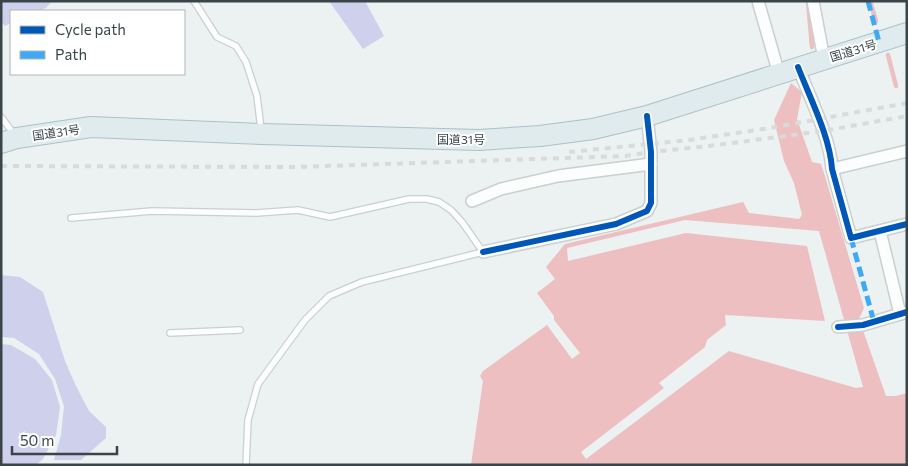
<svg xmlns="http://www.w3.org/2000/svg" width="908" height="466" font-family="Commissioner,'Noto Sans JP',sans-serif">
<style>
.green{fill:#cfd0ec}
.water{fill:#edbfc0;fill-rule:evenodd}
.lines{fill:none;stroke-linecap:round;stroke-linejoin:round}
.stream{stroke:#edbfc0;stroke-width:4.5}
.service-casing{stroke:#cacfd0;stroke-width:8}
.minor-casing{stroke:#cacfd0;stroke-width:14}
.trunk-casing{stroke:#a9c2c9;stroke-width:22}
.service{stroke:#fcfdfd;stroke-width:5.5}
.minor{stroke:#fcfdfd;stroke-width:11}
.trunk{stroke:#e0ebee;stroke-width:20}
.rail{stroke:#d9dada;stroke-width:4;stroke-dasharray:6 6;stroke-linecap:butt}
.quiet{stroke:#3fa9f5;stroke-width:5;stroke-dasharray:10 5;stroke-linecap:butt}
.cycleway-casing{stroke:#fff;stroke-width:9}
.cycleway{stroke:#0057b8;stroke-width:6}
.labels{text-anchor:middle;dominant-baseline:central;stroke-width:4;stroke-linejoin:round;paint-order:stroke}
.street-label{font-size:12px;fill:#394548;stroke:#fff}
</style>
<rect width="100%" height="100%" fill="#ecf1f2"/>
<g class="green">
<polygon points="1,1 52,1 46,8 39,11 11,11 11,23 5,26 1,21"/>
<polygon points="329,1 365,1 384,36 363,49"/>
<polygon points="1,275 20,277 43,292 65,361 76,386 89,411 106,427 106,438 81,460 54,460 61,435 64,406 55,379 39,354 14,338 1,337"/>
<polygon points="1,344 11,345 35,359 52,380 60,407 56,435 43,459 36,465 1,465"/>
</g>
<path class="water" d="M791,83l11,9 -5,27 15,43 9,2 3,9 40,135 -5,11 27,77h10l11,-3v72h-436l12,-84 -3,-5 3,-5 64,-46 25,34 8,-6 -26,-33v-4l-17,-23 18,-14 -9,-12 19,-23 178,-42 6,11 50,6 3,-4 -8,-32 -10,-22 -10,-41zM685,220l134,11 44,156 -7,1 -127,-37 -143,108 -5,-7 83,-64 -5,-5 46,-36 2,-7 19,-15 -1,-10 100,6 -18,-75 -121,-13 -118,28 -1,-13z"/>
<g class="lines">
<g class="stream">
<polyline points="808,1 812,47"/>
<polyline points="870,1 876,21"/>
<polyline points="888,55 896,86"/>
</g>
<defs>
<g id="service">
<polyline points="194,1 217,37 236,46 246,62 257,96 261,129"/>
<polyline points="1,117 14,134"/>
<polyline points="71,218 152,211 256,213 298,210 330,217 409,199 427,199 439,202 451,210 462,222 483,252 362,282 329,296 305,320 258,384 248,420 246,465"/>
<polyline points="170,333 240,330"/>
</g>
<g id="minor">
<polyline points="758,1 779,74"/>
<polyline points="813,1 824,59"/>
<path d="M798,67c12,31 32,70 34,102l19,69 56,-14"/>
<polyline points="832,169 907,151"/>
<polyline points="472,201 501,189 558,176 651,164"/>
<polyline points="880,231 900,314"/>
<polyline points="483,252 616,224 647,211 651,203 651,152 647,116"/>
<polyline points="838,327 863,325 907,312"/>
</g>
<polyline id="trunk" points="1,143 17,138 91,127 262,134 479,140 540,136 593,129 647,116 907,33"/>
</defs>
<use href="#service" class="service-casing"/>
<use href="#minor" class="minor-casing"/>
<use href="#trunk" class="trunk-casing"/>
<use href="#service" class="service"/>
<use href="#minor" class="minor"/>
<use href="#trunk" class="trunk"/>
<g class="rail">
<polyline points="569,152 689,140 770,128 907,103"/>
<polyline points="1,166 296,167 625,156 651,152 709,146 823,131 907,116"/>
</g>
<g class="quiet">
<polyline points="868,1 879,42"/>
<polyline points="851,238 874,322"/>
</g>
<defs>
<g id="cycleway">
<path d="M798,67c12,31 32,70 34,102l19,69 56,-14"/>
<polyline points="483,252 616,224 647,211 651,203 651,152 647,116"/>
<polyline points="838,327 863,325 907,312"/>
</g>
</defs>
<use href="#cycleway" class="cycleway-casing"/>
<use href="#cycleway" class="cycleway"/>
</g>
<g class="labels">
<g class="street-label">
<text transform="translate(853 50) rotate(-17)">国道31号</text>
<text transform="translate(56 132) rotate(-8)">国道31号</text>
<text x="461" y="139">国道31号</text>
</g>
</g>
<rect width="908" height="466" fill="none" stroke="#394548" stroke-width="5"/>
<rect x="10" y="10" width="175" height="65" fill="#ffffff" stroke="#b0b5b6"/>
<rect x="20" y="26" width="25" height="8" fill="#0057b8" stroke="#b0b5b6"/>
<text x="55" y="35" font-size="15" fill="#394548">Cycle path</text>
<rect x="20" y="51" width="25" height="8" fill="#3fa9f5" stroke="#b0b5b6"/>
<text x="55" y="60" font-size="15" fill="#394548">Path</text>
<path d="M12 446v8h105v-8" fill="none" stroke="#394548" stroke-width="2.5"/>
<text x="20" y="446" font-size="15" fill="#394548" stroke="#ffffff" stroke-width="4" paint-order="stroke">50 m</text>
</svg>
